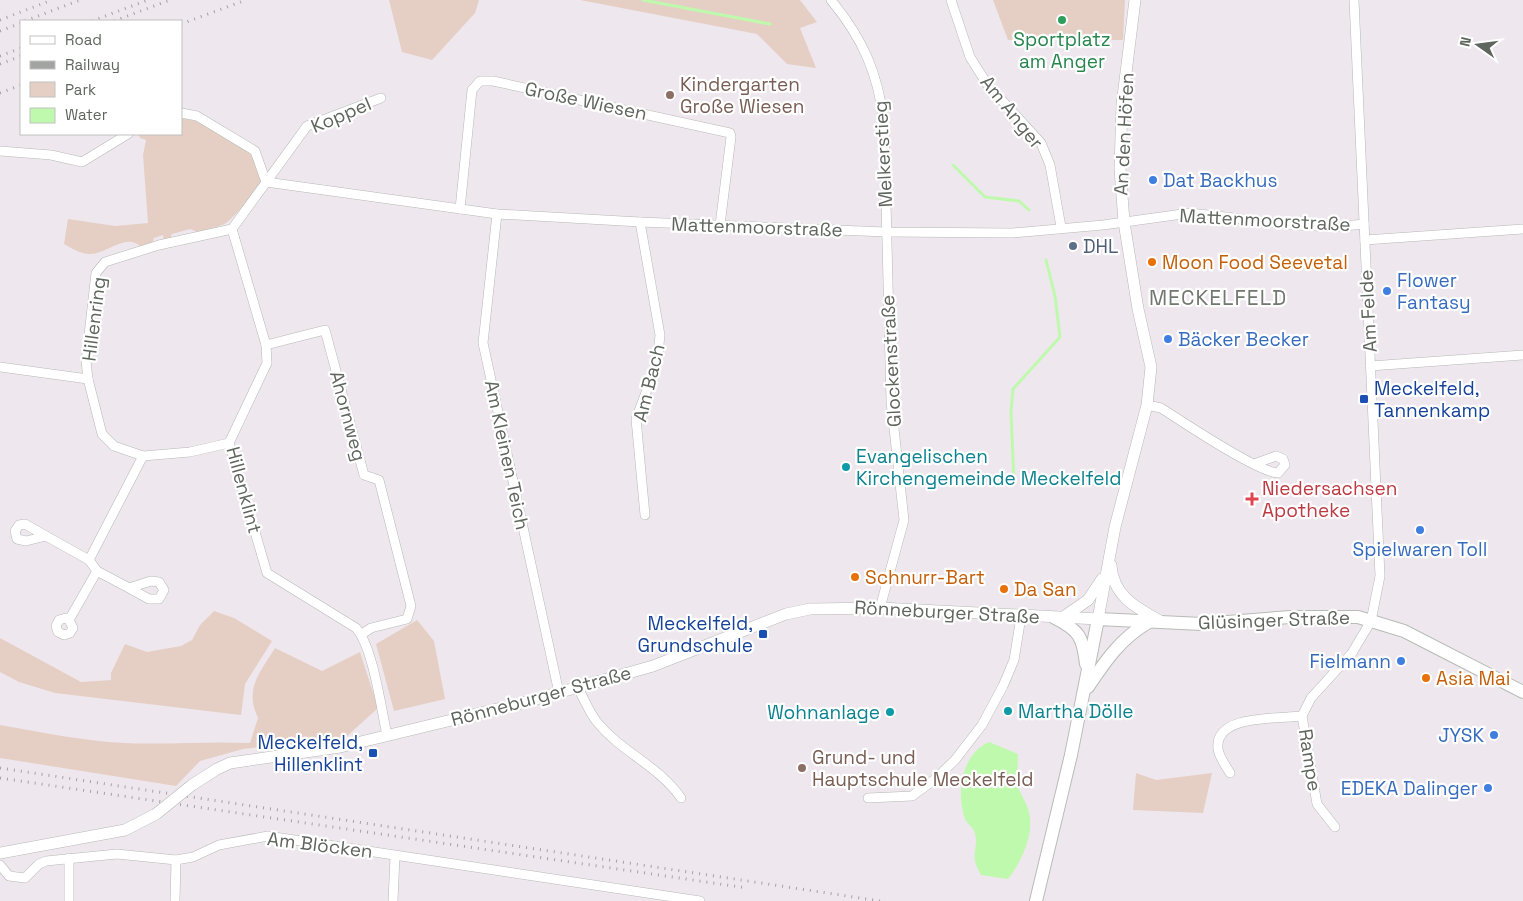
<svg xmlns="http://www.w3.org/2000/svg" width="1523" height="901" font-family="'Space Grotesk',sans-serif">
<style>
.green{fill:#e5cfc5}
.water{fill:#bff9ad}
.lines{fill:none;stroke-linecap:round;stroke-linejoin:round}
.stream{stroke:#bff9ad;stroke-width:3}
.minor-casing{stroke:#b4bab4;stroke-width:10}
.tertiary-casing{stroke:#b4bab4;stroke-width:12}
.secondary-casing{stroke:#b6bdb5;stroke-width:14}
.minor{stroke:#fff;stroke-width:9}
.tertiary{stroke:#fff;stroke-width:11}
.secondary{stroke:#fff;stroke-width:12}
.rail{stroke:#a2a4a1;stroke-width:3;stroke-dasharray:1 6;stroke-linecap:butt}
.tertiary-bridge-casing{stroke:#b4bab4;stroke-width:12;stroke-linecap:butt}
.tertiary-bridge{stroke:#fff;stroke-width:11}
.leisure-dot{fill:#2e9e5b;stroke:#fff;stroke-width:2}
.education-dot{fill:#8d6e63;stroke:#fff;stroke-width:2}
.shop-dot{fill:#3f7fe0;stroke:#fff;stroke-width:2}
.service-dot{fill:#5c6f8a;stroke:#fff;stroke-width:2}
.food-dot{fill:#e8710a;stroke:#fff;stroke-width:2}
.transit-dot{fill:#1a4fb4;stroke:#fff;stroke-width:2}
.culture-dot{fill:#0f9aa8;stroke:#fff;stroke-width:2}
.health-dot{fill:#e0444e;stroke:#fff;stroke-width:2}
.labels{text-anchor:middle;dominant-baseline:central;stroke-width:4.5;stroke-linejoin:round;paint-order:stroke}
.leisure-label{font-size:19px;fill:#27864d;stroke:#fff}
.education-label{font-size:19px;fill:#785e54;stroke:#fff;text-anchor:start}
.street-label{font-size:19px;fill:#5f665e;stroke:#fff}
.shop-label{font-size:19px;fill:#366cbe;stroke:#fff;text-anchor:start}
.service-label{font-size:19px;fill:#4e5e75;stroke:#fff;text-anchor:start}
.food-label{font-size:19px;fill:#c56008;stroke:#fff;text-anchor:start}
.transit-label{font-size:19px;fill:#164399;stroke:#fff;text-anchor:end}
.culture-label{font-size:19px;fill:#0d838f;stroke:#fff;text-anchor:start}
.health-label{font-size:19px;fill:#be3a42;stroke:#fff;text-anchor:start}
.quarter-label{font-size:21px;letter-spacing:1px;fill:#71786f;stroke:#fff}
</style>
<rect width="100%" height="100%" fill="#efe7ee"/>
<g class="green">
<polygon points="389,0 479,0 475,13 432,60 402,52"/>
<polygon points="580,0 800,0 817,22 800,28 816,68 787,64 757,34"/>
<polygon points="993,0 1125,0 1123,40 1008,40"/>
<path d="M181,119c20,-3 81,35 83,56 0,7 -31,44 -38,48 -8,5 -20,6 -29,9l-7,-3 -18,5 -3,6 -5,1 -1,-6 -9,3 -3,8 -10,1c-15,-15 -33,7 -51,7 -9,0 -19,-6 -26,-10l4,-25 47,7 33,-3 -5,-68 3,-15 -6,-2 -2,-4h43z"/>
<polygon points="214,611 234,618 272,641 245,684 241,715 55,693 19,682 0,672 0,638 81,682 111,680 111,673 125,644 147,652 181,646 192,640 200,625"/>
<polygon points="417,620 434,641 445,699 394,711 376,644"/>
<path d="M275,648l47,23 38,-19 18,56 -33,30 -102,11 -43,12 -24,25 -176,-28v-33c41,7 83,16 124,18 42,2 84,-2 126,0l8,-25c-14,-30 2,-45 17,-70z"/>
<polygon points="1136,773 1156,780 1212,773 1203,813 1133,810"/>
</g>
<path class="water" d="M989,742l29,12c0,9 -1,18 -1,27 1,10 7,17 10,25 10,24 -5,55 -19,73l-27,-4c-2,-4 -5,-9 -6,-14 -2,-10 4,-19 -1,-30 -2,-5 -7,-7 -9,-12 -9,-25 -4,-65 24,-77z"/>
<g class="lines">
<g class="stream">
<polyline points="643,0 770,24"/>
<polyline points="953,165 985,197 1019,201 1029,210"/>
<polyline points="1014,483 1011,412 1013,389 1060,337 1055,296 1046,260"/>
</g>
<defs>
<g id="minor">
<path d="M831,0c32,39 47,73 53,123l7,278 13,119 -24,88"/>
<polyline points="951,0 970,57 987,84 1041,143 1050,165 1061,227"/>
<path d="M381,98l-74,28 -75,103 34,116 1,18 -38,80 38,130 89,55c17,19 25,80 31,107"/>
<polyline points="181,113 197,116 255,151 266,182 497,214 640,222 886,232 1012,233 1103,225 1190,213 1296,225 1334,227 1364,224"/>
<polyline points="0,151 51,155 82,162 128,134"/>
<polyline points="460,209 472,90 480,81 493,81 730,133 731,137 720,225"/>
<polyline points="497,214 483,343 559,693"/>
<polyline points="640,222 660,335 657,363 636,419 645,515"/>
<polyline points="1365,240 1523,229"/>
<polyline points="266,345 325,330 364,475 379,480 411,606 407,619 371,628 362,634"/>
<polyline points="1370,366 1523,355"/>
<polyline points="0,367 88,379"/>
<path d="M1147,405l14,3c22,14 96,64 117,65l7,-8 -2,-6 -7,-3 -22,8"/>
<polyline points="229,443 190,452 143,456 114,446 102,434 88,379 86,361 96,273 105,262 159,245 232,229"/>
<polygon points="25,524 46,536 26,541 17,539 15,531 19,525"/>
<polyline points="46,536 89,560 143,456"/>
<polyline points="89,560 97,571 129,588 151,581 159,582 164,590 159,599 149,599 129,588"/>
<polyline points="69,620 66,618 59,620 56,626 58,632 64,635 70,633 73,628 69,620 97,571"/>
<path d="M578,688c6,11 11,24 19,34 24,30 61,43 84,76"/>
<path d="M1230,773c-4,-7 -11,-16 -12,-24 -4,-35 60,-30 84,-33"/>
<polyline points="868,798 912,796 934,780 955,760 982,725 1003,686 1014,660 1021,617"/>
<polyline points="1335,827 1317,804 1302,716 1311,698 1352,653 1371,621 1380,576 1354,0"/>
<polyline points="69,858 69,901"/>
<polyline points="0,865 9,876 25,878 39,864 46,861 117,854 176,860 193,857 219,845 268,836 700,901"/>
<polyline points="175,901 176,860"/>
<polyline points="393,901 395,856"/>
</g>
<g id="tertiary">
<path d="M1111,565c2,32 26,43 51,57"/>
<polyline points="1062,618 1088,600 1102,579"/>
<polyline points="192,785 217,769 230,763 340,747 522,703 653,666 786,614 810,609 880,608 1098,619 1115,527 1147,405 1151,367 1138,309 1124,222 1120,169 1122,105 1135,0"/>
<polyline points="0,853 125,830 156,814"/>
</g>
<g id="secondary">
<path d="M1055,618c24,12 28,19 31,46"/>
<path d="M1088,687c18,-27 33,-49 61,-65"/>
<polyline points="1036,901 1071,755 1098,619 1202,624 1290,617 1358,617 1404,631 1523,692"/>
</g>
</defs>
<use href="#minor" class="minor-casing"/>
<use href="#tertiary" class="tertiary-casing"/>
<use href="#secondary" class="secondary-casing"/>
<use href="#minor" class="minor"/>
<use href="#tertiary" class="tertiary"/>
<use href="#secondary" class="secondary"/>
<g class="rail">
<polyline points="0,20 52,0"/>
<polyline points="25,21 80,0"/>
<polyline points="92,21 148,0"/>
<polyline points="114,21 170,0"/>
<polyline points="181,24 246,0"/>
<polyline points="0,31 21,23"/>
<polyline points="0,56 21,48"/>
<polyline points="0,64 21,56"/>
<polyline points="0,93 21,85"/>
<polyline points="0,768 880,901"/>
<polyline points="0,778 747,888"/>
</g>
<defs>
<polyline id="tertiary-bridge" points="156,814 192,785"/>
</defs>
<use href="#tertiary-bridge" class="tertiary-bridge-casing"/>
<use href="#tertiary-bridge" class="tertiary-bridge"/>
</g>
<circle class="leisure-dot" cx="1062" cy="20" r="5"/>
<g class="education-dot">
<circle cx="670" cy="95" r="5"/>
<circle cx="802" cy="768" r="5"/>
</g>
<g class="shop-dot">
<circle cx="1153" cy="180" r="5"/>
<circle cx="1387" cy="291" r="5"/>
<circle cx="1168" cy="339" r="5"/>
<circle cx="1420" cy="530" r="5"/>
<circle cx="1401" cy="661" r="5"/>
<circle cx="1494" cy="735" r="5"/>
<circle cx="1488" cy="788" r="5"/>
</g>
<circle class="service-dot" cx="1073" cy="246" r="5"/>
<g class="food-dot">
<circle cx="1152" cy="262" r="5"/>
<circle cx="855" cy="577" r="5"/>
<circle cx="1004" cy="589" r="5"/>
<circle cx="1426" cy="678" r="5"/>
</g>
<g class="transit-dot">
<rect x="1359" y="394" width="10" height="10" rx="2.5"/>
<rect x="758" y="629" width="10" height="10" rx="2.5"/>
<rect x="368" y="748" width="10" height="10" rx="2.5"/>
</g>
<g class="culture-dot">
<circle cx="846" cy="467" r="5"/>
<circle cx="1008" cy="711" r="5"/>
<circle cx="890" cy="712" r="5"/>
</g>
<path class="health-dot" d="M1249.5 491.5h5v5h5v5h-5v5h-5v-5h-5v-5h5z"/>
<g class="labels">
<g class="leisure-label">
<text x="1062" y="39">Sportplatz<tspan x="1062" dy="22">am Anger</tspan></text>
</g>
<g class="education-label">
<text x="680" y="84">Kindergarten<tspan x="680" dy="22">Große Wiesen</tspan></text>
<text x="812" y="757">Grund- und<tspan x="812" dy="22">Hauptschule Meckelfeld</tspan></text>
</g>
<g class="street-label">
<text transform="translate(586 101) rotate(12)">Große Wiesen</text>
<text transform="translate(1012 112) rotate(51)">Am Anger</text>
<text transform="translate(341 115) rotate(-23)">Koppel</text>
<text transform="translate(1124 134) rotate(-87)">An den Höfen</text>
<text transform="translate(883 154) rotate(-93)">Melkerstieg</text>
<text transform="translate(1265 220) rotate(3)">Mattenmoorstraße</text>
<text transform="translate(757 227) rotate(2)">Mattenmoorstraße</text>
<text transform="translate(1368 311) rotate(-93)">Am Felde</text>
<text transform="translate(94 319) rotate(-83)">Hillenring</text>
<text transform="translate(891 361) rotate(-93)">Glockenstraße</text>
<text transform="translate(649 383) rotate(-76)">Am Bach</text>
<text transform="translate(348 416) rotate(75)">Ahornweg</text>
<text transform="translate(507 455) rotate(78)">Am Kleinen Teich</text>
<text transform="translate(244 490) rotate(75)">Hillenklint</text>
<text transform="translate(947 612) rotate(3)">Rönneburger Straße</text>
<text transform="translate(1274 620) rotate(-2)">Glüsinger Straße</text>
<text transform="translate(541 696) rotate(-15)">Rönneburger Straße</text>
<text transform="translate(1310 760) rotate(81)">Rampe</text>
<text transform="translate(320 845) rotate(7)">Am Blöcken</text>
</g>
<g class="shop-label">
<text x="1163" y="180">Dat Backhus</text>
<text x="1397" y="280">Flower<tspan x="1397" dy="22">Fantasy</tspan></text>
<text x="1178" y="339">Bäcker Becker</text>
<text x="1420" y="549" text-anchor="middle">Spielwaren Toll</text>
<text x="1391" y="661" text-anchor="end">Fielmann</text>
<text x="1484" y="735" text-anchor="end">JYSK</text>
<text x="1478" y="788" text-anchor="end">EDEKA Dalinger</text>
</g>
<g class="service-label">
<text x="1083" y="246">DHL</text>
</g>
<g class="food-label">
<text x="1162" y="262">Moon Food Seevetal</text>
<text x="865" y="577">Schnurr-Bart</text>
<text x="1014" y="589">Da San</text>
<text x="1436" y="678">Asia Mai</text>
</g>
<g class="transit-label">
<text x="1374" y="388" text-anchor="start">Meckelfeld,<tspan x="1374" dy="22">Tannenkamp</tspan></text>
<text x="753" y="623">Meckelfeld,<tspan x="753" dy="22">Grundschule</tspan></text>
<text x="363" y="742">Meckelfeld,<tspan x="363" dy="22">Hillenklint</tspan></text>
</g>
<g class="culture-label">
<text x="856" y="456">Evangelischen<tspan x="856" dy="22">Kirchengemeinde Meckelfeld</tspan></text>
<text x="1018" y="711">Martha Dölle</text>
<text x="880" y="712" text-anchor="end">Wohnanlage</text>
</g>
<g class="health-label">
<text x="1262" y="488">Niedersachsen<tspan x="1262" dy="22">Apotheke</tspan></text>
</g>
<g class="quarter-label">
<text x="1218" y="297">MECKELFELD</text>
</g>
</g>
<rect x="20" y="20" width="162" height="115" fill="#ffffff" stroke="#bfc2bf"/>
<rect x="30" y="36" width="25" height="8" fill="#ffffff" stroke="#bfc2bf"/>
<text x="65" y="45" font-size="15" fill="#5f665e">Road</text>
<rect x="30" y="61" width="25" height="8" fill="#a2a4a1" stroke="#bfc2bf"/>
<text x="65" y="70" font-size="15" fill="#5f665e">Railway</text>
<rect x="30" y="82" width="25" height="15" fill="#e5cfc5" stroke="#bfc2bf"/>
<text x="65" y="95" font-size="15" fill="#5f665e">Park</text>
<rect x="30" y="108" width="25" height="15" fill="#bff9ad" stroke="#bfc2bf"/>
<text x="65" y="120" font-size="15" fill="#5f665e">Water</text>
<g transform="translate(1478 45) rotate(284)" stroke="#ffffff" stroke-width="4" paint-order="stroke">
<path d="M0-4L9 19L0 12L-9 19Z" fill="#5f665e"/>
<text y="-8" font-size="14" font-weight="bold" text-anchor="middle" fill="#5f665e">N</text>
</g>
</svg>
